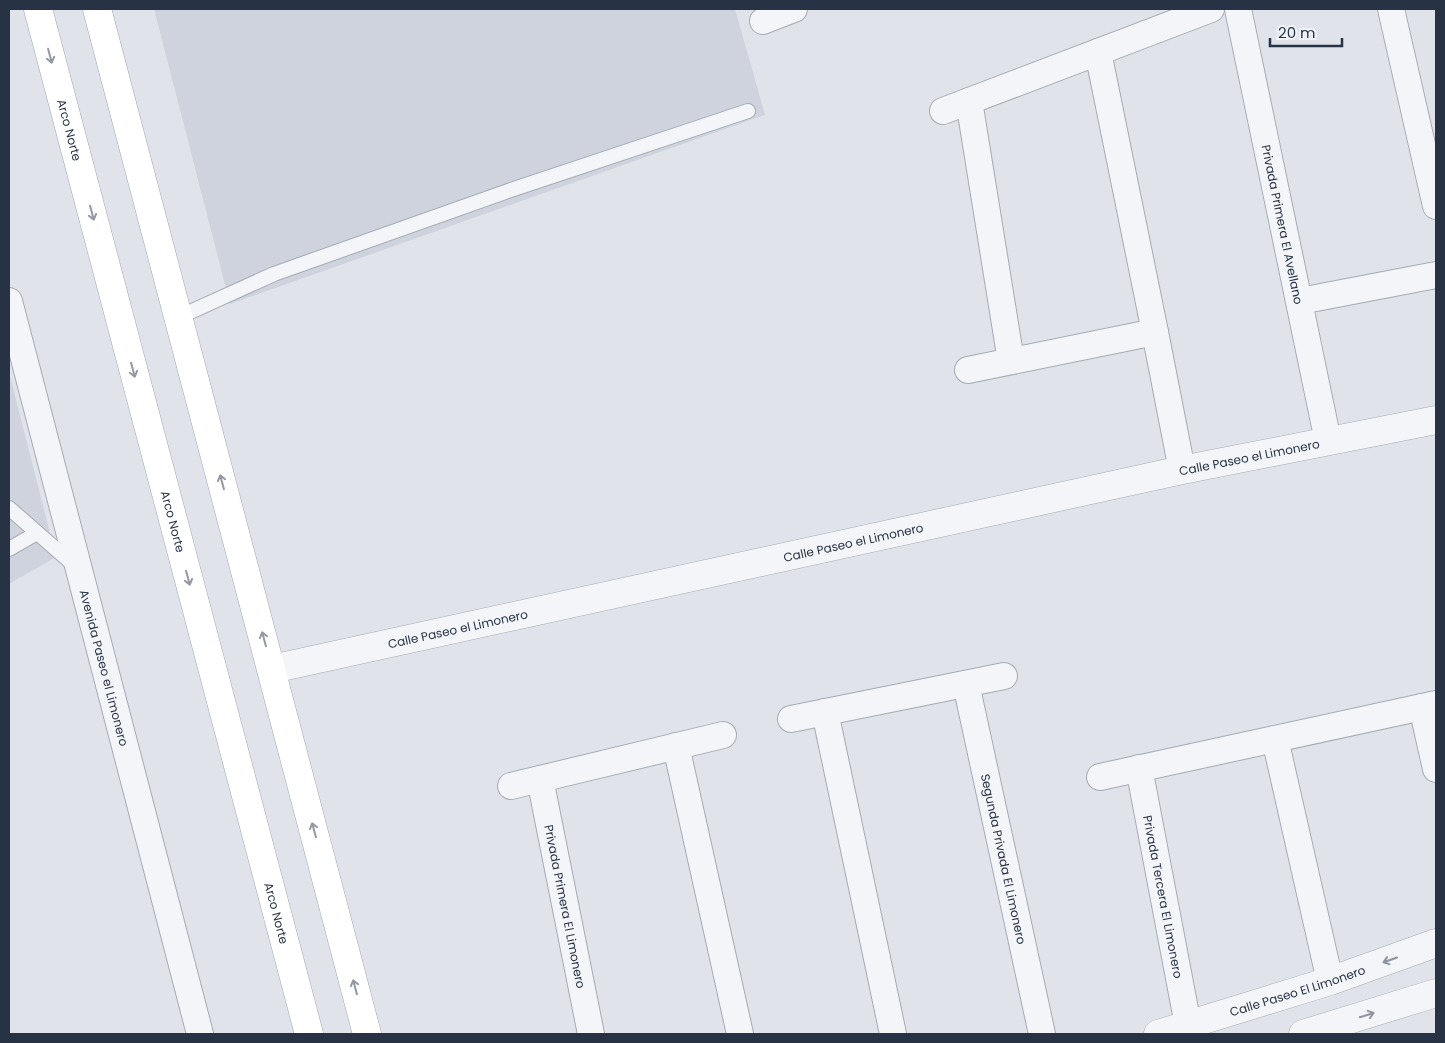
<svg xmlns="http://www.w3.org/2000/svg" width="1445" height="1043" font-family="Poppins,sans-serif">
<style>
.built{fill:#ced3dd}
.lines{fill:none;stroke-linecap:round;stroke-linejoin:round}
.service-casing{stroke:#a5abb5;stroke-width:16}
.minor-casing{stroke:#a5abb5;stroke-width:28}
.tertiary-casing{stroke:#a5abb5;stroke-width:29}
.primary-casing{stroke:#9ea9b7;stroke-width:29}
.service{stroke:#f3f5f8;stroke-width:14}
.minor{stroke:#f3f5f8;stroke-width:26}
.tertiary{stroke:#f3f5f8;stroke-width:28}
.primary{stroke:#fff;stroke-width:28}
.oneway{stroke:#9398a2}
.oneway2{stroke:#8d949e}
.labels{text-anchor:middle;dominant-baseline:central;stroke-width:4.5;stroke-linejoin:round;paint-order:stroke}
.street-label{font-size:12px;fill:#273244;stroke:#f0f3f8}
</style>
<rect width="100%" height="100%" fill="#e0e4ea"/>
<g class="built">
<polygon points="154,9 735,9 765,115 230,304"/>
<polygon points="9,372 56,557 9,584"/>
</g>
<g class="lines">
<defs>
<g id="service">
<polyline points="179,317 274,274 508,191 748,111"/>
<polyline points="9,508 74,565"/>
<polyline points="9,549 37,533"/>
</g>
<g id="minor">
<path id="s1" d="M1238,9l90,432"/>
<polyline points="1391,9 1436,206"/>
<polyline points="763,21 794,9"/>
<polyline points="1098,52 1155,332 1182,470"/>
<polyline points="969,101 1011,361"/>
<polyline points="943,111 1211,9"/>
<path id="s2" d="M9,301l191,733"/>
<polyline points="1300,301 1436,275"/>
<polyline points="968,370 1155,332"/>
<path id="s3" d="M966,684l76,350"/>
<polyline points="1422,707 1436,769"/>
<polyline points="825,712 893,1034"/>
<polyline points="791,719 1004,676"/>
<polyline points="1275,739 1330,981"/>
<polyline points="676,746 740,1034"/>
<path id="s4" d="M1139,768l49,257"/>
<polyline points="1100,777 1436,704"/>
<path id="s5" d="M540,779l51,255"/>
<polyline points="511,786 723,735"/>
</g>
<g id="tertiary">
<path id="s6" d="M272,669l910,-199 254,-50"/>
<path id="s7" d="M1158,1034l172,-53 106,-38"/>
<polyline points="1303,1034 1436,993"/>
</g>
<g id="primary">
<path id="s8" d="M38,9l271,1025"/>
<polyline points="97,9 367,1034"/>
</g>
</defs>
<use href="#service" class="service-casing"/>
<use href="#minor" class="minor-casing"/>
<use href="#tertiary" class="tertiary-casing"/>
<use href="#primary" class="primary-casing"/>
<use href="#service" class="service"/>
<use href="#minor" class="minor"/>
<use href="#tertiary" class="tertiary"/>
<use href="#primary" class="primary"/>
</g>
<defs><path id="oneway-shaft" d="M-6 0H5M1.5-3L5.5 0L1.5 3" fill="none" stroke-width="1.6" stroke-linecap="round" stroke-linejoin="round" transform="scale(1.25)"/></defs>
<g class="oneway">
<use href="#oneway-shaft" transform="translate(50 56) rotate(75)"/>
<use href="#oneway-shaft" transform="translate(92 213) rotate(75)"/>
<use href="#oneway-shaft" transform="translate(133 370) rotate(75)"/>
<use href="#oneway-shaft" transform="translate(222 482) rotate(-105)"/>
<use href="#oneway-shaft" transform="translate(188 578) rotate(75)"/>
<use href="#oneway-shaft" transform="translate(264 639) rotate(-105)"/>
<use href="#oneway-shaft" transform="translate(314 830) rotate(-105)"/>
<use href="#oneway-shaft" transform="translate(355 987) rotate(-105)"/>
</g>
<g class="oneway2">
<use href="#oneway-shaft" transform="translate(1390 960) rotate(161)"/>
<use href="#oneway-shaft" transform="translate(1367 1015) rotate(-17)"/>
</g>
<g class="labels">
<g class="street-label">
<text stroke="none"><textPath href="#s8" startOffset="125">Arco Norte</textPath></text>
<text stroke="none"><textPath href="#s1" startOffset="220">Privada Primera El Avellano</textPath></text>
<text stroke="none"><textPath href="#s6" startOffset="1000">Calle Paseo el Limonero</textPath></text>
<text stroke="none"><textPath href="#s8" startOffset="530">Arco Norte</textPath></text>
<text stroke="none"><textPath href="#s6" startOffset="595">Calle Paseo el Limonero</textPath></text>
<text stroke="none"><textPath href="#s6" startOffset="190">Calle Paseo el Limonero</textPath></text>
<text stroke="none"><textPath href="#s2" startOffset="379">Avenida Paseo el Limonero</textPath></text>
<text stroke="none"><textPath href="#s3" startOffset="179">Segunda Privada El Limonero</textPath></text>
<text stroke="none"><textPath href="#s4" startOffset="131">Privada Tercera El Limonero</textPath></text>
<text stroke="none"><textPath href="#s5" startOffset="130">Privada Primera El Limonero</textPath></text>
<text stroke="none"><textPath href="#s8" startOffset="935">Arco Norte</textPath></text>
<text stroke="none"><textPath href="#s7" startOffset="146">Calle Paseo El Limonero</textPath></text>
</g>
</g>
<rect width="1445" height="1043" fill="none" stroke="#273244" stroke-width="20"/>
<path d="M1270 38v8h72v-8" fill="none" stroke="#273244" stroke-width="2.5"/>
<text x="1278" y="38" font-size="15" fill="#273244" stroke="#f0f3f8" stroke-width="4" paint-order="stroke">20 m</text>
</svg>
